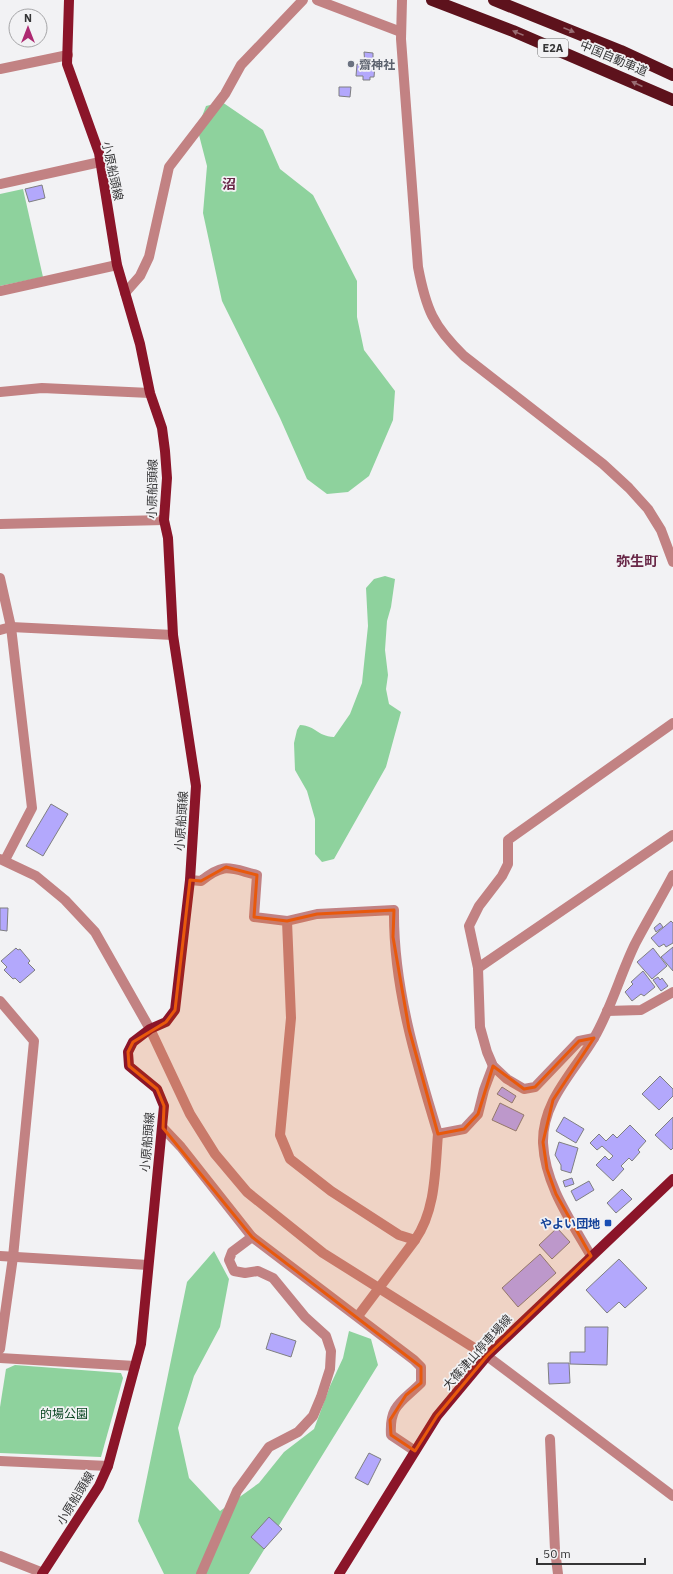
<svg xmlns="http://www.w3.org/2000/svg" width="673" height="1574" font-family="'IBM Plex Sans','Noto Sans JP',sans-serif">
<style>
.green{fill:#8ed29d}
.building{fill:#b3a8fc;stroke:#7f7f81}
.lines{fill:none;stroke-linecap:round;stroke-linejoin:round}
.minor{stroke:#c28283;stroke-width:10}
.major{stroke:#8b1529;stroke-width:10}
.highway{stroke:#5d121c;stroke-width:12}
.oneway{fill:#996c72}
.marked{fill:#e8590c;fill-opacity:0.2;stroke:#e8590c;stroke-width:3;stroke-linejoin:round}
.worship-dot{fill:#6b7280;stroke:#f2f2f4;stroke-width:1.5}
.transit-dot{fill:#1a4fb4;stroke:#f2f2f4;stroke-width:1.5}
.labels{text-anchor:middle;dominant-baseline:central;stroke-width:3.5;stroke-linejoin:round;paint-order:stroke}
.shield{fill:#f2f2f4;stroke:#6e6e6f;stroke-width:1}
.shield-label{font-size:11px;font-weight:bold;fill:#353536}
.street-label{font-size:12px;fill:#353536;stroke:#f2f2f4}
.worship-label{font-size:12px;font-weight:bold;fill:#5b616d;stroke:#f2f2f4;text-anchor:start}
.transit-label{font-size:12px;font-weight:bold;fill:#164399;stroke:#f2f2f4;text-anchor:end}
.park-label{font-size:12px;fill:#003f19;stroke:#f2f2f4}
.quarter-label{font-size:14px;font-weight:bold;fill:#682747;stroke:#f2f2f4}
</style>
<rect width="100%" height="100%" fill="#f2f2f4"/>
<g class="green">
<polygon points="222,102 263,130 280,169 313,195 357,281 357,317 364,350 395,391 393,420 369,476 348,492 327,494 307,479 280,418 222,301 203,213 207,166 199,135 201,119 206,106"/>
<polygon points="23,189 43,277 0,286 0,194"/>
<path d="M385,576l10,3 -4,28 -4,14 -2,29 3,25 -2,14 3,15 12,8 -15,55 -52,92 -12,3 -7,-8v-35l-8,-28 -12,-21 -1,-27 3,-13 3,-5c17,1 16,11 34,12l16,-23 12,-31 6,-57 -2,-38 8,-9z"/>
<polygon points="214,1251 229,1279 220,1327 194,1376 178,1428 189,1478 220,1511 259,1483 284,1452 314,1429 330,1386 343,1358 349,1331 371,1339 378,1365 249,1574 164,1574 138,1521 187,1282"/>
<polygon points="15,1365 121,1373 123,1378 101,1457 0,1453 0,1407 6,1369"/>
</g>
<g class="building">
<polygon points="364,52 373,53 373,61 369,61 369,65 375,65 374,77 370,77 370,80 363,80 363,76 356,76 357,64 365,65"/>
<polygon points="339,87 351,87 350,97 339,96"/>
<polygon points="42,185 45,198 29,202 25,189"/>
<polygon points="51,804 68,814 43,856 26,846"/>
<polygon points="0,908 8,908 7,931 0,930"/>
<polygon points="671,921 673,923 673,943 666,947 664,944 659,947 651,938"/>
<polygon points="660,923 663,927 656,932 654,928"/>
<polygon points="673,947 673,971 661,957"/>
<polygon points="16,948 18,950 20,949 30,961 28,963 35,970 20,983 15,978 13,979 4,970 7,967 1,961"/>
<polygon points="653,948 667,966 652,979 637,962"/>
<polygon points="643,971 655,987 644,996 641,994 632,1001 625,992 633,984 631,982"/>
<polygon points="658,977 660,980 662,978 668,986 661,991 653,980"/>
<polygon points="660,1076 673,1089 673,1096 659,1110 642,1094"/>
<polygon points="502,1087 516,1096 512,1103 497,1094"/>
<polygon points="500,1103 524,1115 516,1131 492,1120"/>
<polygon points="564,1117 584,1129 576,1143 556,1131"/>
<polygon points="673,1117 673,1148 671,1150 655,1135"/>
<polygon points="630,1125 646,1141 638,1150 640,1152 632,1161 629,1158 621,1166 624,1169 613,1181 596,1165 605,1156 609,1160 613,1156 602,1146 597,1150 590,1143 599,1134 606,1141 613,1134 617,1138"/>
<polygon points="559,1142 578,1148 571,1173 561,1170 561,1165 555,1155"/>
<polygon points="572,1178 574,1184 565,1187 563,1181"/>
<polygon points="589,1181 594,1190 576,1201 571,1191"/>
<polygon points="622,1189 632,1199 616,1213 607,1203"/>
<polygon points="557,1228 570,1242 552,1259 539,1245"/>
<polygon points="540,1254 556,1273 518,1307 502,1288"/>
<polygon points="619,1259 647,1288 625,1308 619,1302 607,1313 586,1290"/>
<polygon points="585,1327 608,1327 607,1365 570,1364 570,1352 585,1352"/>
<polygon points="271,1333 296,1341 291,1357 266,1349"/>
<polygon points="548,1363 569,1363 570,1383 549,1384"/>
<polygon points="369,1453 381,1459 368,1485 355,1478"/>
<polygon points="269,1517 282,1529 264,1549 251,1537"/>
</g>
<g class="lines">
<g class="minor">
<polyline points="317,0 401,32"/>
<path d="M402,0l-1,39 17,228c8,42 15,59 46,89l139,108 26,24 19,21 13,21 12,32"/>
<polyline points="0,69 68,55"/>
<polyline points="0,184 100,162"/>
<polyline points="0,291 117,265"/>
<polyline points="125,293 140,276 149,257 169,167 225,94 241,65 303,0"/>
<polyline points="0,392 42,388 150,393"/>
<polyline points="0,524 164,520"/>
<polyline points="0,578 11,627 32,808 5,860"/>
<polyline points="0,630 11,627 173,635"/>
<polyline points="0,859 36,876 65,900 95,932 150,1029 190,1114 215,1154 247,1192 323,1253 487,1356 673,1496"/>
<path d="M190,880l11,1c24,-19 28,-13 56,-6l-3,42 33,4 4,97 -11,117 10,24 41,32 68,44 16,5 -57,76"/>
<path d="M287,921l30,-7 77,-4c-1,76 22,152 44,224l26,-5 14,-15 6,-24 9,-24"/>
<polyline points="478,968 673,835"/>
<polyline points="0,1001 34,1041 13,1257 0,1349"/>
<polyline points="607,1011 641,1010 673,992"/>
<polyline points="594,1038 579,1041 535,1087 524,1089 507,1079 493,1066 487,1052 480,1027 478,968 469,926 479,906 502,876 508,864 508,840 673,723"/>
<path d="M163,1128l18,19 71,90 162,123 7,7v16c-19,19 -32,22 -30,52l24,16"/>
<path d="M415,1240c21,-30 20,-70 23,-106"/>
<polyline points="0,1256 148,1265"/>
<path d="M591,1256c-20,-35 -46,-71 -48,-113 -1,-42 31,-71 51,-105 17,-29 26,-63 41,-94 12,-23 26,-46 38,-69"/>
<polyline points="0,1358 135,1366"/>
<polyline points="550,1439 555,1550 558,1574"/>
<polyline points="0,1461 108,1466"/>
<polyline points="0,1556 43,1573"/>
<polyline points="201,1574 237,1491 269,1447 298,1432 313,1416 321,1397 330,1369 331,1351 326,1336 305,1317 273,1278 258,1271 245,1273 234,1271 229,1260 232,1252 252,1237"/>
</g>
<g class="major">
<polyline points="42,1574 99,1486 108,1466 141,1344 164,1106 157,1089 129,1066 128,1052 133,1042 150,1029 166,1022 175,1010 190,880 196,786 173,635 168,538 164,520 167,478 165,451 162,428 150,393 140,344 117,265 99,153 67,64 69,0"/>
<polyline points="339,1574 437,1416 487,1356 673,1179"/>
</g>
<g class="highway">
<polyline points="432,0 513,31 673,100"/>
<polyline points="494,0 621,51 673,75"/>
</g>
</g>
<defs><path id="oneway-solid" d="M-6-.8H1V-3.2L6.5 0L1 3.2V.8H-6Z"/></defs>
<g class="oneway">
<use href="#oneway-solid" transform="translate(569 30) rotate(22)"/>
<use href="#oneway-solid" transform="translate(518 33) rotate(-158)"/>
<use href="#oneway-solid" transform="translate(637 84) rotate(-156)"/>
</g>
<path class="marked" d="M226,867l31,8 -3,42 33,4 30,-7 77,-4 -1,27 16,92 29,105 26,-5 14,-15 15,-48 31,23 11,-2 44,-46 15,-3 -41,62 -10,42 4,27 9,25 35,62 -104,100 -50,60 -22,35 -24,-16 -1,-15 16,-25 15,-12v-16l-169,-130 -89,-109 1,-22 -7,-17 -28,-23 -1,-14 5,-10 33,-20 9,-12 15,-130 11,1z"/>
<circle class="worship-dot" cx="351" cy="64" r="4"/>
<rect class="transit-dot" x="604" y="1219" width="8" height="8" rx="2"/>
<g class="labels">
<rect class="shield" x="538" y="39" width="30" height="18" rx="3"/>
<g class="shield-label">
<text x="553" y="48">E2A</text>
</g>
<g class="street-label">
<text transform="translate(614 58) rotate(23)">中国自動車道</text>
<text transform="translate(113 171) rotate(78)">小原船頭線</text>
<text transform="translate(152 489) rotate(-89)">小原船頭線</text>
<text transform="translate(181 821) rotate(-86)">小原船頭線</text>
<text transform="translate(147 1142) rotate(-85)">小原船頭線</text>
<text transform="translate(477 1352) rotate(-48)">大篠津山停車場線</text>
<text transform="translate(75 1498) rotate(-59)">小原船頭線</text>
</g>
<g class="worship-label">
<text x="359" y="64">齋神社</text>
</g>
<g class="transit-label">
<text x="600" y="1223">やよい団地</text>
</g>
<g class="park-label">
<text x="64" y="1413">的場公園</text>
</g>
<g class="quarter-label">
<text x="229" y="184">沼</text>
<text x="637" y="561">弥生町</text>
</g>
</g>
<g transform="translate(28 28)"><circle r="19" fill="#f2f2f4" stroke="#a6a6a8"/>
<path d="M0-3L7 15L0 10L-7 15Z" fill="#ad2971"/>
<text y="-6" font-size="11" font-weight="bold" text-anchor="middle" fill="#353536">N</text>
</g>
<path d="M537 1558v6h108v-6" fill="none" stroke="#353536" stroke-width="2"/>
<text x="543" y="1558" font-size="12" fill="#353536" stroke="#f2f2f4" stroke-width="3" paint-order="stroke">50 m</text>
</svg>
